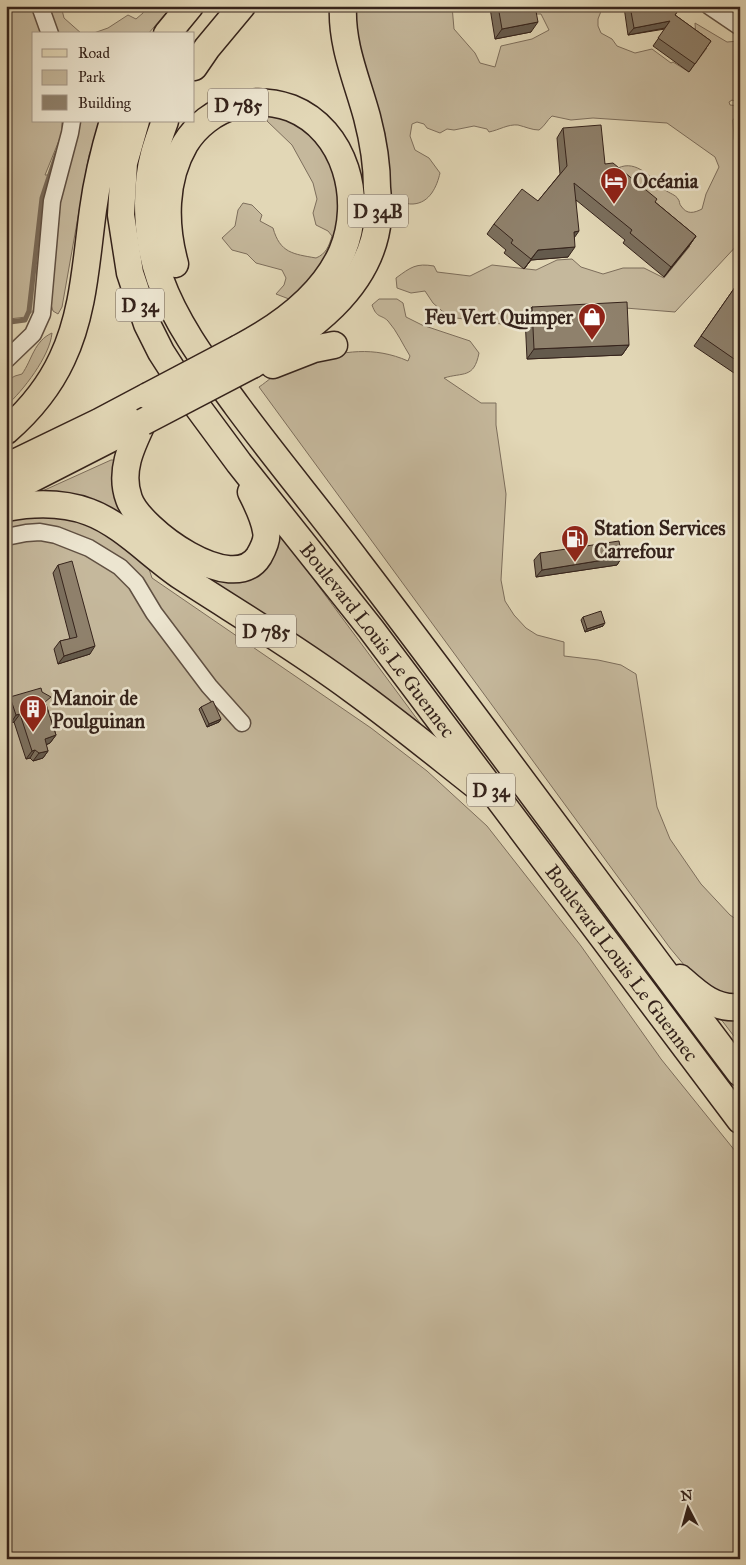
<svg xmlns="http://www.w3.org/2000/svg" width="746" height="1565" font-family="'IM FELL Great Primer',serif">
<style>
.green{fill:#c5b89c;stroke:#7d6e5c}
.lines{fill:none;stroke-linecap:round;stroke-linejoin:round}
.stream{stroke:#796a58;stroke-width:5}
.minor-casing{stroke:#605042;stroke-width:19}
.primary-casing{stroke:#35231b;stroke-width:29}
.minor{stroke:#ece5d0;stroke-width:16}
.primary{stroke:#e2d7b6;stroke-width:26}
.primary-bridge-casing{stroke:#35231b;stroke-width:29;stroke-linecap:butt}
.primary-bridge{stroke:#e2d7b6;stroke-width:26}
.wall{fill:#7b6f5d;stroke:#35231b}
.shaded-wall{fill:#645a4c;stroke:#35231b}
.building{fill:#8f816c;stroke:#35231b}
.labels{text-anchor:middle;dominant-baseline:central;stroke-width:5;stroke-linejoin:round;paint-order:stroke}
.shield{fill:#ece5d0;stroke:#6c5d51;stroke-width:1}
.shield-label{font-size:19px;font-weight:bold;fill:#35231b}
.poi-label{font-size:20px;font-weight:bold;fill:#35231b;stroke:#ece5d0;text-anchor:start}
.street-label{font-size:20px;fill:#35231b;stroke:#ece5d0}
</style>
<rect width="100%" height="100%" fill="#e2d7b6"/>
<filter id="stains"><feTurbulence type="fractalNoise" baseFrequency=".004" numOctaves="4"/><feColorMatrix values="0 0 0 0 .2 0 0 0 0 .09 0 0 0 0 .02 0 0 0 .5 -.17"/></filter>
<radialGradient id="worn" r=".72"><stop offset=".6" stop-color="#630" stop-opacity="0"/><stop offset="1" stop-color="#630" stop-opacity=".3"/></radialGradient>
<g class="green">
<polygon points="6,6 61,6 64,18 82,34 34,34 34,121 62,121 62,133 45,175 66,175 79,131 79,121 102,121 89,155 62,307 58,314 53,311 50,301 54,262 37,266 36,308 26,317 9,319 6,315"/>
<polygon points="146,6 172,6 148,34 91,34 108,28 128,15 136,19 143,13"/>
<path d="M355,6h97l2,23 21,24 5,10 15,4 6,-21 31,-7 17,-9 -8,-16h-6l-1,-8h69l-5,13v7l3,7 11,6 5,7 18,7 17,-4 19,14 2,-1 16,10 18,-24 -11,-9 -1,-16 32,19 13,-1v62l-8,-3 -3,2 1,3 9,1 1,4 -7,10 1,19 6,16v87l-65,70 -87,-7 -69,11v8l-10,1 -60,-8 -16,-14 -8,-12 -14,2 -14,-5 -1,-10c15,-11 20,-15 38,-12l3,6 33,4 22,-11 44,5 21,-10 15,-1 9,8 22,7 20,-6h21l20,10 26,-32 -39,-38 -33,-40c19,-9 34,11 47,22 4,3 11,5 13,9 2,2 1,5 3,7 6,9 13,7 21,3l4,-15 13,-27 -4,-10 -48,-34 -74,-5 -22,2 -19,-4c-5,4 -7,10 -13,14 -7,0 -13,-3 -21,-5 -10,-1 -19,5 -29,7l-2,-3 -13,-3 -20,4 -7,-1 -7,4 -13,-5 -3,-4 -7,-2 -5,2 -2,12 5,14 14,8 11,15c-3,13 -10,30 -27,31 -9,1 -17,-7 -25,-12l-3,-58 -22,-67 -8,-42z"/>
<path d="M268,113l29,9 32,28 14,67 -17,40 -12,17 -25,25 -13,-5 8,-9 2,-7 -4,-8 -26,-7 -9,-9 -15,-4 -10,-12 13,-12 3,-16 5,-7 9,2 10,10 -2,6 13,7c7,25 20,26 43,30 10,-4 13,-12 16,-22l-4,-5 -12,-6 -3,-12 4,-14 -4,-16 -21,-38 -25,-24z"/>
<path d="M379,299h18l6,4 3,14 16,8 48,16 9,12c-5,26 -16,19 -35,25l37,25h15v22l10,69 -5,86 4,21 9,14 12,13 11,7 27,7v14l34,4 23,5 15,9 21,133 13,32 31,45 29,31 10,7v79l-4,1 -41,-24 -25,-30 -411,-561c9,-6 18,-15 28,-19 7,-3 15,-5 23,-7 33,-10 64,-15 98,0l2,-5c-7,-11 -13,-25 -22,-35 -7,-7 -11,-2 -16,-16z"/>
<path d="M52,333c-2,23 -29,58 -46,73v-25l9,-5 7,-2c10,-14 12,-33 30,-41z"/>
<polygon points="111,460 120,460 118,483 225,578 278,527 297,549 300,561 440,750 313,657 38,493"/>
<polygon points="33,512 91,523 147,563 152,578 371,728 427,771 487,826 581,946 661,1059 740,1157 740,1559 6,1559 6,519"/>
<polygon points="740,1015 740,1044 720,1018"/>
</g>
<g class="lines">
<polyline class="stream" points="10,322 25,320 29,311 42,198 57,153"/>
<defs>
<g id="minor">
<polyline points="40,6 50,34"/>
<polyline points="709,6 740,27"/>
<polyline points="6,360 33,334 42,314 52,201 70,133 72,121"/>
<polyline points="6,537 26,533 40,532 56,535 89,548 120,567 136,583 154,613 209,686 242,723"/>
</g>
<g id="primary">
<polyline points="167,34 190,6"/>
<polyline points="194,67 207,48 242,6"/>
<path id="s1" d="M136,121l-12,42 -3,52 9,58 17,51 14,28 27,42 51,69 132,166 369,491"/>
<path d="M165,121c-4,11 -8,22 -11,33 -10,37 -7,89 6,125 17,47 48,87 77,127 39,53 81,103 120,155 129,169 255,342 383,512"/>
<path d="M175,264c-11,-40 -11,-84 10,-120 11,-18 30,-33 50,-38 18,-6 38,-4 56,2 55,22 73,92 51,144 -19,43 -63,75 -103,96"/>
<path d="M252,365c55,-33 120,-76 126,-147 1,-10 0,-20 -1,-30 0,-24 -4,-48 -10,-71 -10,-37 -26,-72 -24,-111"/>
<polyline points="273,365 314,349 334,345"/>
<path d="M143,422c-12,25 -24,50 -14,77 11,31 104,99 130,57 4,-7 9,-17 7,-25 -2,-14 -9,-27 -15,-39"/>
<path d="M6,431c23,-20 43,-44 56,-72 22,-46 24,-98 31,-149 4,-30 11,-59 20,-89"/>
<polyline points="6,467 99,422 148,396"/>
<polyline points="6,492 143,422"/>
<path d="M6,508c27,-5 56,-6 83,4 33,12 63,45 93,65 57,37 116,72 171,113 43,31 84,65 126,98"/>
<path d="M680,978c18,16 35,32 60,29"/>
</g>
</defs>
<use href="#minor" class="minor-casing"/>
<use href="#primary" class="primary-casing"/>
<use href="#minor" class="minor"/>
<use href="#primary" class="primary"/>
<defs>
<g id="primary-bridge">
<polyline points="148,396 239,348"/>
<polyline points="143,422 252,365"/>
</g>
</defs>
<use href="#primary-bridge" class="primary-bridge-casing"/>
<use href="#primary-bridge" class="primary-bridge"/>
</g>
<g class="wall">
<polygon points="491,6 537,6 535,8 531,32 495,39 490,8"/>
<polygon points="625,6 681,6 675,15 711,41 689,72 653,46 665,29 628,35 624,7"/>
<polygon points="563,128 605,164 655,202 696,236 689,246 664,277 623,243 625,240 576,200 574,237 568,257 531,260 524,269 504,253 506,250 487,234 494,224 538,201 560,174 557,138"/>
<polygon points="740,280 740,377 694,346"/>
<polygon points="532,307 629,345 622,355 527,359 525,317"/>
<polygon points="540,553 622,557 617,565 536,577 534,560"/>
<polygon points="58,565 90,654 58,664 54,649 60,641 70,639 53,573"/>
<polygon points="583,617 603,626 585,632 581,620"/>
<polygon points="10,697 46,704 56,735 50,743 46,745 48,751 43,758 33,761 30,758 26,759 14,722 11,723 6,710 6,703"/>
<polygon points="201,707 221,719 219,722 207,727 199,709"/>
</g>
<g class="shaded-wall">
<polygon points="670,21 665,28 628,35 634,28"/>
<polygon points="538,22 531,32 495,39 502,29"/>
<polygon points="579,231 572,241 574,232"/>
<polygon points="696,236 689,246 664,277 671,267"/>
<polygon points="575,247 568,257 531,260 524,269 538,250"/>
<polygon points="629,345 622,355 527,359 534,349"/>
<polygon points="622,557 617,565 536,577 542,570"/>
<polygon points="605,623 603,626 585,632 587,629"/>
<polygon points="95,646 90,654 58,664 64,656"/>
<polygon points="20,714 14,722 11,723 16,715"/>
<polygon points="221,719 219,722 207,727 209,724"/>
<polygon points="56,735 50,743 40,747 45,739"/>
<polygon points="35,750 30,758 26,759 32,751"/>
<polygon points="48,751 43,758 33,761 39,753"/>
</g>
<g class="building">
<polygon points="498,6 535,6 538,22 502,29"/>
<polygon points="630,6 681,6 675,15 711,41 695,64 658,38 670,21 634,28"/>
<polygon points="601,125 605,164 613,163 657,199 655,202 696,236 671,267 630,233 632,230 574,183 579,231 574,232 575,247 538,250 531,259 511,243 513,240 494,224 522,189 538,201 567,166 563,128"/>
<polygon points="740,280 740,363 701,336"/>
<polygon points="627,302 629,345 534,349 532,307"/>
<polygon points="619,541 622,557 542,570 540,553"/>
<polygon points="72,561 95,646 64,656 60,641 77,637 58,565"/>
<polygon points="601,611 605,623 587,629 583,617"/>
<polygon points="41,688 42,692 51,697 45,702 56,735 45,739 48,751 39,753 35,750 32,751 20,714 16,715 10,697"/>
<polygon points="213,701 221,719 209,724 201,707"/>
</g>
<defs>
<symbol id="hotel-pin" viewBox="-11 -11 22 30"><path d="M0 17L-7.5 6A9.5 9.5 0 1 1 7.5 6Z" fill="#8f2418" stroke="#ece5d0"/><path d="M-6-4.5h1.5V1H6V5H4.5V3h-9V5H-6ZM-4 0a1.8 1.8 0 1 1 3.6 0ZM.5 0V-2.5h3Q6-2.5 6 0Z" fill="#fff"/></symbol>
<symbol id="shop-pin" viewBox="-11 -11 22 30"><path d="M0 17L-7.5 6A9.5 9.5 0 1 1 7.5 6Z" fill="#8f2418" stroke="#ece5d0"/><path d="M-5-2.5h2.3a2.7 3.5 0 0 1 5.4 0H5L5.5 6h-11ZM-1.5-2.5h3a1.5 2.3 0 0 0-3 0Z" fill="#fff"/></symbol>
<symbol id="fuel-pin" viewBox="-11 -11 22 30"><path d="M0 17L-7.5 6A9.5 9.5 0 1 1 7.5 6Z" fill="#8f2418" stroke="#ece5d0"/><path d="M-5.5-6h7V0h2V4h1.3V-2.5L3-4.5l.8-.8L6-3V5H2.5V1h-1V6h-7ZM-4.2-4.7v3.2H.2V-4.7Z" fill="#fff"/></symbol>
<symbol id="building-pin" viewBox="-11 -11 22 30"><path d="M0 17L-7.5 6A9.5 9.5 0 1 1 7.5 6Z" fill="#8f2418" stroke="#ece5d0"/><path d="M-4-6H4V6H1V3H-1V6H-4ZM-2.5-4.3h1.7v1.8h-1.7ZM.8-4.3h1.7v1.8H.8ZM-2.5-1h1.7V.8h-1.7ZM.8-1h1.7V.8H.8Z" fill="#fff"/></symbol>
</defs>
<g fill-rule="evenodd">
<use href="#hotel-pin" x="598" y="165" width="32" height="43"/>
<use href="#shop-pin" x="576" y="301" width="32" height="43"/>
<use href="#fuel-pin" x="559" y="523" width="32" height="43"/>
<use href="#building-pin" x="17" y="693" width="32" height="43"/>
</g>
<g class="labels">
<g class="shield">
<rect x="208" y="88.5" width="60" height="33" rx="4"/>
<rect x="348" y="194.5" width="60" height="33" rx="4"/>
<rect x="116" y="288.5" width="48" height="33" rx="4"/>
<rect x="236" y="614.5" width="60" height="33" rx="4"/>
<rect x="467" y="773.5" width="48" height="33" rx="4"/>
</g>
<g class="shield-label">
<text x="238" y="105">D 785</text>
<text x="378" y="211">D 34B</text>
<text x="140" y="305">D 34</text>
<text x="266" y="631">D 785</text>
<text x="491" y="790">D 34</text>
</g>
<g class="poi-label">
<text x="633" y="181">Océania</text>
<text x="573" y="317" text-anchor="end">Feu Vert Quimper</text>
<text x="594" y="528">Station Services<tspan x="594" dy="23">Carrefour</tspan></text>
<text x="52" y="698">Manoir de<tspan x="52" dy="23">Poulguinan</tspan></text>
</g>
<g class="street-label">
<text stroke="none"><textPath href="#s1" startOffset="600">Boulevard Louis Le Guennec</textPath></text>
<text stroke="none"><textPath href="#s1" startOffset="1005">Boulevard Louis Le Guennec</textPath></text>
</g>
</g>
<rect width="746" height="1565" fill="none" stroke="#e2d7b6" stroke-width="25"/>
<rect x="8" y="8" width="731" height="1550" fill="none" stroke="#35231b" stroke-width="2.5"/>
<rect x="12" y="12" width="721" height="1540" fill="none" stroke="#35231b"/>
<rect x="32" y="32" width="162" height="90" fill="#ece5d0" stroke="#a39788"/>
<rect x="42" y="49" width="25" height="8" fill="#e2d7b6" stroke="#a39788"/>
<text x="78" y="58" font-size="15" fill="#35231b">Road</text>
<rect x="42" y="70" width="25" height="15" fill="#c5b89c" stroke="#a39788"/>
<text x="78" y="82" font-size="15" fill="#35231b">Park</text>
<rect x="42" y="95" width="25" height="15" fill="#8f816c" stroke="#a39788"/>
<text x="78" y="108" font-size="15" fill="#35231b">Building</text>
<g transform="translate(688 1508) rotate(354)" stroke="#ece5d0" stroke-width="4" paint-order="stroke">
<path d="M0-4L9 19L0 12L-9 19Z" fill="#35231b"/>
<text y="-8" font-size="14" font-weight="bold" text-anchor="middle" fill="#35231b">N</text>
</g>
<rect width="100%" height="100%" filter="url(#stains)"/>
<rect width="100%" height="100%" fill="url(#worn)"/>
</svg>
